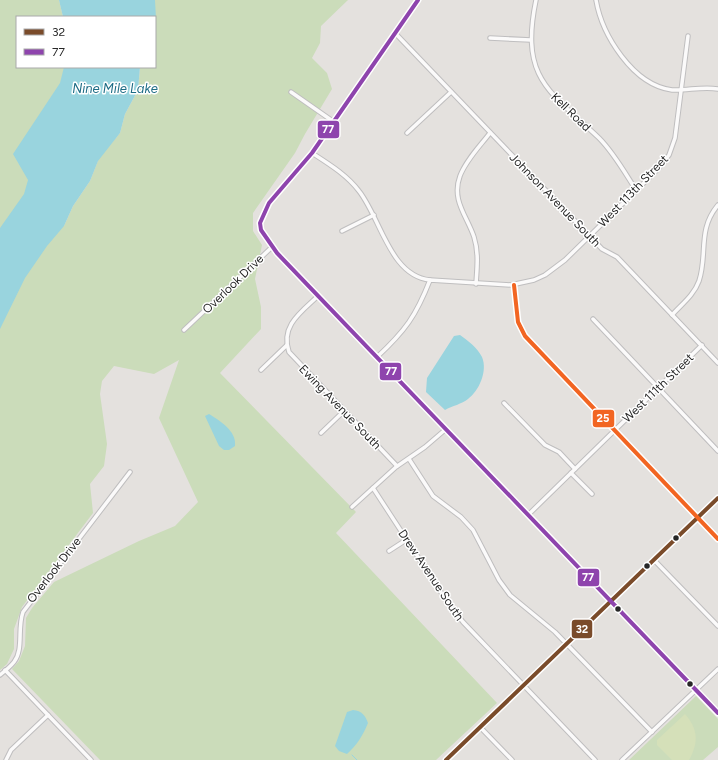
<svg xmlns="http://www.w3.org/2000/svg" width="718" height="760" font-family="Figtree,sans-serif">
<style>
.green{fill:#cbdcba}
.pitch{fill:#d5e0b9}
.water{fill:#99d4de}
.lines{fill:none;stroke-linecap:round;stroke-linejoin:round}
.stream{stroke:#99d4de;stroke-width:1}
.minor-casing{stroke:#bfbebf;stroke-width:5.5}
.tertiary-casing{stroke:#bfbebf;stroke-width:6}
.minor{stroke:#fbfafa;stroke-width:3.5}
.tertiary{stroke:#fbfafa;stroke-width:4}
.bus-1-casing{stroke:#fff;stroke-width:7}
.bus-2-casing{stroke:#fff;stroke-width:7}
.bus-3-casing{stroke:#fff;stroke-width:7}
.bus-1{stroke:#7a4b2a;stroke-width:4}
.bus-2{stroke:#8e44ad;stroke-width:4}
.bus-3{stroke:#f26522;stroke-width:4}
.bus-dot{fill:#272727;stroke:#fff;stroke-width:1.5}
.labels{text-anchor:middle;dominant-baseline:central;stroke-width:3;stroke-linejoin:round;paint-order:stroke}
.street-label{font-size:12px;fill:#272727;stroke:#fff}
.water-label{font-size:13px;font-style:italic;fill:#1d6c85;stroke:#fff}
.line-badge{stroke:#fff;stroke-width:1.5}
.badge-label{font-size:11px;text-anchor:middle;font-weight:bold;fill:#fff}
</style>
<rect width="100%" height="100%" fill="#e4e1de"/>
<g class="green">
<polygon points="0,0 59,0 63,17 17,17 17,67 90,67 64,226 73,206 90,181 99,158 120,133 125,114 138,90 140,67 155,67 155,0 348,0 321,26 320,43 312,58 327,73 332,89 305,134 295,153 253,213 253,231 262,245 255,279 261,307 261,329 220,373 356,512 336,533 497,703 436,760 100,760 12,669 19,661 25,646 26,618 32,608 54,582 139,541 175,526 198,502 159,418 179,360 154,374 114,366 102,381 100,394 107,444 104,466 90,484 93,513 22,607 14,629 14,649 7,664 0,670"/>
<polygon points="696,696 718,719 718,747 703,760 629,760"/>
</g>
<path class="pitch" d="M685,714c13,15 14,28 4,46h-17l-15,-15v-5z"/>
<g class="water">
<polygon points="59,0 155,0 156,19 155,21 155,17 63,17"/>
<polygon points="64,67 140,67 138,90 125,114 120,133 98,161 90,181 73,206 64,226 47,246 25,278 0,329 0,228 24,194 28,180 13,154 60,83"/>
<path d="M460,335c8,6 17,12 22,22 6,14 -3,34 -14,42 -6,5 -16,7 -23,11l-19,-18 1,-14 27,-42z"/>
<path d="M209,414c11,7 28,17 26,32l-6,4h-5l-5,-4 -14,-30z"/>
<path d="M353,710c9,1 12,5 15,13 -5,12 -11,22 -21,31l-8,-3 -4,-5 12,-34z"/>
</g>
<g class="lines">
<polyline class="stream" points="352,755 357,760"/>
<defs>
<g id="minor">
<polyline points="418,0 312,153 269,203 260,223 261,230 277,253 611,602"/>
<path d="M536,0c-16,78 12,90 63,138 15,15 26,35 37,52"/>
<path d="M596,0c6,35 37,85 76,90 15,1 30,-4 46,-1"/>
<polyline points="395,33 602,249 617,257 718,363"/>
<polyline points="490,38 531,40"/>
<polyline points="291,92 334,122"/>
<polyline points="407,133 451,92"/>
<path d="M312,153c17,11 35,22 47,38 22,28 31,85 71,89"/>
<polyline points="342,231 374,215"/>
<path d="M476,284c1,-16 3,-31 -2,-47 -7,-21 -23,-37 -14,-61 6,-16 20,-30 30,-43"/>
<polyline points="514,285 518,322 525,336 718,539"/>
<path d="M318,296c-17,16 -38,30 -29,56l108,114"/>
<path d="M672,315c10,-11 22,-20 27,-34 9,-27 -2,-51 19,-76"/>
<polyline points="593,319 718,451"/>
<polyline points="184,330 272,247"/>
<path d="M377,357c28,-26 39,-41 53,-77l81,5 23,-5 11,-5 20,-15 93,-91 11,-14 6,-17 13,-102"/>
<polyline points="261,370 287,345"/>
<polyline points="504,403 545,445 559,452 575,469"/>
<polyline points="321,433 344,411"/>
<polyline points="409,459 433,496 461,517 473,530 499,580 510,595 555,632 652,732"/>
<polyline points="571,473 592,494"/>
<polyline points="373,488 448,603 463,622 595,760"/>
<polyline points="352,507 396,467 425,447 446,429"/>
<polyline points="528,515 702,345"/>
<polyline points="389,551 406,540"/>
<polyline points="654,560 718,626"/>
<polyline points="5,670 91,760"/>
<path d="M0,675c5,-4 10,-8 14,-13 10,-13 3,-33 9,-50l107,-140"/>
<polyline points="480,727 512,760"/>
<polyline points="6,760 11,750 48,715"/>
<polyline points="622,760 718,669"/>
</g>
<g id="tertiary">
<polyline points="611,602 718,713"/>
<polyline points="446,760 718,498"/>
</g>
</defs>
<use href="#minor" class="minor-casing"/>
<use href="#tertiary" class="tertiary-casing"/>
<use href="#minor" class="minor"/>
<use href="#tertiary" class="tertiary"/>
<defs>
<polyline id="bus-1" points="446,760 718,498"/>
<polyline id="bus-2" points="418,0 312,153 269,203 260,223 261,230 277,253 718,713"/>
<polyline id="bus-3" points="514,285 518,322 525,336 718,539"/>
</defs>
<use href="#bus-1" class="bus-1-casing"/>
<use href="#bus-2" class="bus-2-casing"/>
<use href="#bus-3" class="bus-3-casing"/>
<use href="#bus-1" class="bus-1"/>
<use href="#bus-2" class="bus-2"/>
<use href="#bus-3" class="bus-3"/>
</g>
<g class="bus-dot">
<circle cx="676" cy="538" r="3.5"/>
<circle cx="647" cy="566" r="3.5"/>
<circle cx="618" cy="609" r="3.5"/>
<circle cx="690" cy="684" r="3.5"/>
</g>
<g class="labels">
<g class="street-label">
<text transform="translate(571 112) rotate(44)">Kell Road</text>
<text transform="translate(633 191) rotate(-46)">West 113th Street</text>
<text transform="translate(555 200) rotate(46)">Johnson Avenue South</text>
<text transform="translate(233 284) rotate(-44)">Overlook Drive</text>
<text transform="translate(658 388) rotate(-44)">West 111th Street</text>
<text transform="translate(340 407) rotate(46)">Ewing Avenue South</text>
<text transform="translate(54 570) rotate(-52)">Overlook Drive</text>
<text transform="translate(431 575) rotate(56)">Drew Avenue South</text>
</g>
<g class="water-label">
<text x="115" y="88">Nine Mile Lake</text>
</g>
</g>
<g class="line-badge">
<rect x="317" y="120" width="23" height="19" rx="4" fill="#8e44ad"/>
<rect x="379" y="362" width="23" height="19" rx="4" fill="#8e44ad"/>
<rect x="592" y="409" width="23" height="19" rx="4" fill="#f26522"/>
<rect x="577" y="568" width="23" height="19" rx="4" fill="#8e44ad"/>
<rect x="571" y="619" width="22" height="20" rx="4" fill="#7a4b2a"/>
</g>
<g class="badge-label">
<text x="328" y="133">77</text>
<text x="391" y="375">77</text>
<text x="603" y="422">25</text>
<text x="588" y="581">77</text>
<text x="582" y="633">32</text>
</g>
<rect x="16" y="16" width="140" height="52" fill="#ffffff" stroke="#a9a9a9"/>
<rect x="24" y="29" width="20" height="6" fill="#7a4b2a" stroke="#a9a9a9"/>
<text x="52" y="36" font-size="12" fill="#272727">32</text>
<rect x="24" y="49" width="20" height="6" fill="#8e44ad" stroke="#a9a9a9"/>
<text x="52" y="56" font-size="12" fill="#272727">77</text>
</svg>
